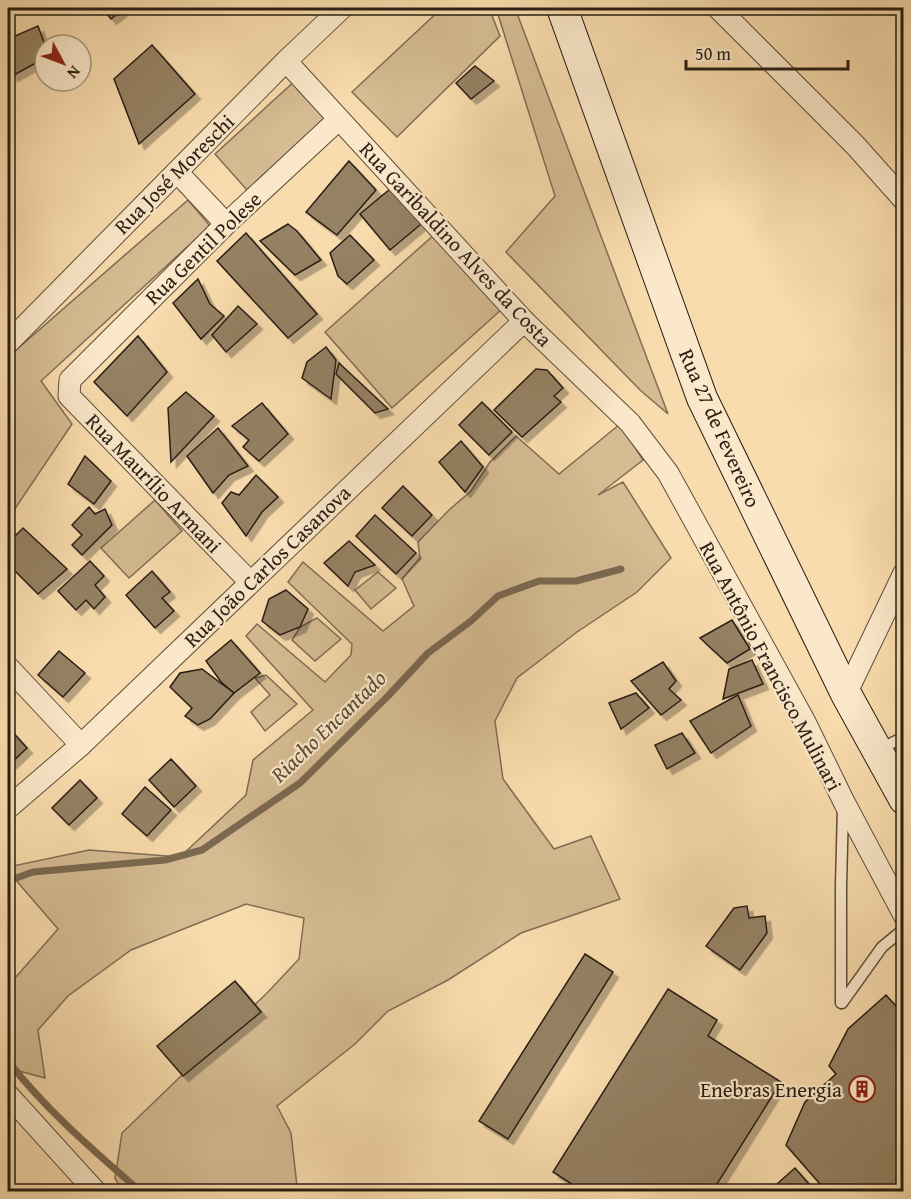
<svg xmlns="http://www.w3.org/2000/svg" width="911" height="1199" font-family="'Gentium Book Plus',serif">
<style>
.green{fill:#d6bc93;stroke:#806d54;stroke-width:1.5}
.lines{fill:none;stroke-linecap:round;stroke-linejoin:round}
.stream{stroke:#7b6951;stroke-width:7}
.building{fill:#958164;stroke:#291e14;stroke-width:1.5;filter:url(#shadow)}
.lane-casing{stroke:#5d4e3a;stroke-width:13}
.street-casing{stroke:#5d4e3a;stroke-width:23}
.secondary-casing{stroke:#291e14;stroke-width:32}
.lane{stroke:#fbe8ca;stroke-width:10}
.street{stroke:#fbe8ca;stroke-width:21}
.secondary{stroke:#fbe8ca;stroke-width:30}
.labels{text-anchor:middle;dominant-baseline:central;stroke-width:4.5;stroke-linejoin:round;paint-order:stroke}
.street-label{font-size:21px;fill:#291e14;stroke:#fbe8ca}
.poi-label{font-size:21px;fill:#291e14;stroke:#fbe8ca;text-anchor:end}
.water-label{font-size:22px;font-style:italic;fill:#594a37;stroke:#fbe8ca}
</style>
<defs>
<filter id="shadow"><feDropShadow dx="5.5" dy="5.5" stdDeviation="0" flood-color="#0004"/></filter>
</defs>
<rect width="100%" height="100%" fill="#f9dcad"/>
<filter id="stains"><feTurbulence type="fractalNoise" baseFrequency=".00333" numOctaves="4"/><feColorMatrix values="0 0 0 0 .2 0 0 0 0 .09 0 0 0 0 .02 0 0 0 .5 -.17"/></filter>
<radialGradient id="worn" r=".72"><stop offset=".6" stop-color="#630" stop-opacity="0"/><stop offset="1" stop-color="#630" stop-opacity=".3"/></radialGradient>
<g class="green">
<polygon points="442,8 489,8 500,36 397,137 352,92"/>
<polygon points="496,8 515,8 668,414 640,390 506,252 555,196"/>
<polygon points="297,79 330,114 247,190 215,154"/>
<polygon points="188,200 210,226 41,381 72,424 8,519 8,357"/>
<polygon points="435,234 502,309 392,408 325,332"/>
<polygon points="620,424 643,460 598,495 623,482 671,558 637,592 577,632 517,678 495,721 503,779 554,849 591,836 620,899 521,933 448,980 388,1011 355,1044 277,1106 291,1133 297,1186 301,1191 122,1191 115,1178 122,1133 268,992 299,959 304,918 246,904 131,950 68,996 38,1030 45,1078 19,1071 8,1061 8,986 58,929 8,871 8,867 89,850 180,857 246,795 253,760 313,710 246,636 257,624 325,682 351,655 352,644 288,582 303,562 383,631 414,606 402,579 420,558 418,542 449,510 471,491 490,462 516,436 559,474"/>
<polygon points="155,500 182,531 129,578 101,548"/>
<polygon points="378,572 396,588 371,609 355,590"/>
<polygon points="317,618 341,639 315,661 292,640 300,627"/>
<polygon points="266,675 297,704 265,731 251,712 270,695 255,678"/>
</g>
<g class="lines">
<g class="stream">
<polyline points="8,881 33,872 165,860 202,850 300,783 388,696 428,653 471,621 498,596 539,581 576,581 621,569"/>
<path d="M8,1061c38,49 86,90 133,131"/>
</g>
</g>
<g class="building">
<polygon points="102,8 125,8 111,19"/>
<polygon points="38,26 45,45 45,58 12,76 8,58 8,39"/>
<polygon points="152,45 195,94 139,144 114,79"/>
<polygon points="475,66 494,81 471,99 456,83"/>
<polygon points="349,161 376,190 337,235 306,212"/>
<polygon points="396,184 426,220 390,250 360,214"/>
<polygon points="288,224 297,231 321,260 295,275 260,241"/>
<polygon points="246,233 317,314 288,338 217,261"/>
<polygon points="350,235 374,260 347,284 338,276 330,253"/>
<polygon points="198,279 210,304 224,316 201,339 173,303"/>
<polygon points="238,306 257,324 226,352 212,335"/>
<polygon points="138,336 167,372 127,416 94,382"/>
<polygon points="326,347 336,360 331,399 302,378 307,362"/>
<polygon points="339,363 388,409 375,413 336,374"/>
<polygon points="536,369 547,370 563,388 554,396 561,402 522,437 494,410"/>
<polygon points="186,392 214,416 171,462 168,408"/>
<polygon points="482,402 512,432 489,455 459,425"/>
<polygon points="262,403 288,434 259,461 243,447 249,440 232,426"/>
<polygon points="218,428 248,466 229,475 213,493 187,456"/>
<polygon points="461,441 483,467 465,492 439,462"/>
<polygon points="85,456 111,481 94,504 68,484"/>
<polygon points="256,475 278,497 262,512 246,536 222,503 231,492 239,495"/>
<polygon points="403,486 432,515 412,536 382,508"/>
<polygon points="89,507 95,514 105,509 112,525 82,555 72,545 82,535 72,525"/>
<polygon points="375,515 416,553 396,574 356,536"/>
<polygon points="23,528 67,569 38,594 8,564 8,543"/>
<polygon points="349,541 375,565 355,572 348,586 324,563"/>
<polygon points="90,561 104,576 95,585 105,597 94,609 86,600 76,610 58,591"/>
<polygon points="152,571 170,592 162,598 174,611 155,628 126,595"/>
<polygon points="286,590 308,609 300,627 280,635 262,621 269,599"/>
<polygon points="732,620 750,649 727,663 700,638"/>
<polygon points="231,640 260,673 234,693 221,682 206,661"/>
<polygon points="59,651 85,673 63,697 38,675"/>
<polygon points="752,660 763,684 723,699 729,669"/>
<polygon points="663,662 676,681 669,689 681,700 661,715 631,681"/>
<polygon points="202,669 234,693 210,719 198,725 185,716 192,708 170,687 180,673"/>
<polygon points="636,693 649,708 621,729 609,703"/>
<polygon points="738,695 751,726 711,753 690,721"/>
<polygon points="8,727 27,748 8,766"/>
<polygon points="682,733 695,753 667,769 655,745"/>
<polygon points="171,759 196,786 174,807 149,780"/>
<polygon points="80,780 97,798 69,825 52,808"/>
<polygon points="145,787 171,810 147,836 122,814"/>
<polygon points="747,906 749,918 765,916 767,933 740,970 706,946 734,908"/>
<polygon points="585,954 613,972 508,1139 479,1121"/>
<polygon points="235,981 261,1012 183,1076 157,1046"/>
<polygon points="668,989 717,1020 708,1036 781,1082 712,1192 584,1192 553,1172"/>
<polygon points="886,995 904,1015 904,1069 900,1071 904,1075 904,1134 901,1137 904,1140 904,1192 827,1192 786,1145 805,1102 836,1074 829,1066 848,1029"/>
<polygon points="795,1168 816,1192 768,1192"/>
</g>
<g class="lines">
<defs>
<g id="lane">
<polyline points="890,744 904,737"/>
<polyline points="841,1003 841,885 843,808"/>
<polyline points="842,1003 882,947 904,929"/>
</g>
<g id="street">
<polyline points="718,8 855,145 904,200"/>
<polyline points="286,61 524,321 630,423 668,473 805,722 844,802 904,915"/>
<polyline points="177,172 226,224"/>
<polyline points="8,343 286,61 342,8"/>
<polyline points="250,582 69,396 70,380 226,224 339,119"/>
<polyline points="8,667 81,745"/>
<polyline points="846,694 904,573"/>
<polyline points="8,808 81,745 524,321"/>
<polyline points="8,1095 96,1192"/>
</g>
<polyline id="secondary" points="562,8 702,398 846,694 904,799"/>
</defs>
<use href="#lane" class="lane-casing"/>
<use href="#street" class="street-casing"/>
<use href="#secondary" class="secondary-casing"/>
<use href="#lane" class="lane"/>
<use href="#street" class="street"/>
<use href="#secondary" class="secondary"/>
</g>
<defs>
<symbol id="building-ring" viewBox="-11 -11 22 22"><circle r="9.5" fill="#fbe8ca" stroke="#8f2418" stroke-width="1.5"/><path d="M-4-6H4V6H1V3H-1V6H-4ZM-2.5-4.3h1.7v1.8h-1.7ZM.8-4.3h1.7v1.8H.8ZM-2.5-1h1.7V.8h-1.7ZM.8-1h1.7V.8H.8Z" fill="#8f2418"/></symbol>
</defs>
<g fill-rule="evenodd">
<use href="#building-ring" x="847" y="1074" width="30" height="30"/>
</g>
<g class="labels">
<g class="street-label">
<text transform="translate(174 174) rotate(-45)">Rua José Moreschi</text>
<text transform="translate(456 244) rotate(47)">Rua Garibaldino Alves da Costa</text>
<text transform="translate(203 248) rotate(-44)">Rua Gentil Polese</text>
<text transform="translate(720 428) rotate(66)">Rua 27 de Fevereiro</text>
<text transform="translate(154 483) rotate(46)">Rua Maurílio Armani</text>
<text transform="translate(267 566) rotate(-44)">Rua João Carlos Casanova</text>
<text transform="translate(771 666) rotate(62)">Rua Antônio Francisco Mulinari</text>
</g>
<g class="poi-label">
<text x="842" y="1089">Enebras Energia</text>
</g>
<g class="water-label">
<text transform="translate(328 726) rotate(-44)">Riacho Encantado</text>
</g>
</g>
<rect width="911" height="1199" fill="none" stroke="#f9dcad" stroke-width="30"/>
<rect x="9" y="9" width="893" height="1181" fill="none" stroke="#291e14" stroke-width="3"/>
<rect x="15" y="15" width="881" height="1169" fill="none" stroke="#291e14" stroke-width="1.5"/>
<g transform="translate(63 63) rotate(131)"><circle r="28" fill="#fbe8ca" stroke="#a79781" stroke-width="1.5"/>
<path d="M0-4.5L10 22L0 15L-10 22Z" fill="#8f2418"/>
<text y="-9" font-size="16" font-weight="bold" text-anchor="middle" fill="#291e14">N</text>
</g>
<path d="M686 60v9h162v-9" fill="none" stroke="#291e14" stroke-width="3"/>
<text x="695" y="60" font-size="18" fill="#291e14" stroke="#fbe8ca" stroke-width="4.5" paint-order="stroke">50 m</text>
<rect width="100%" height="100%" filter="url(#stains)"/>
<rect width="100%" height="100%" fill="url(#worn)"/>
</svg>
